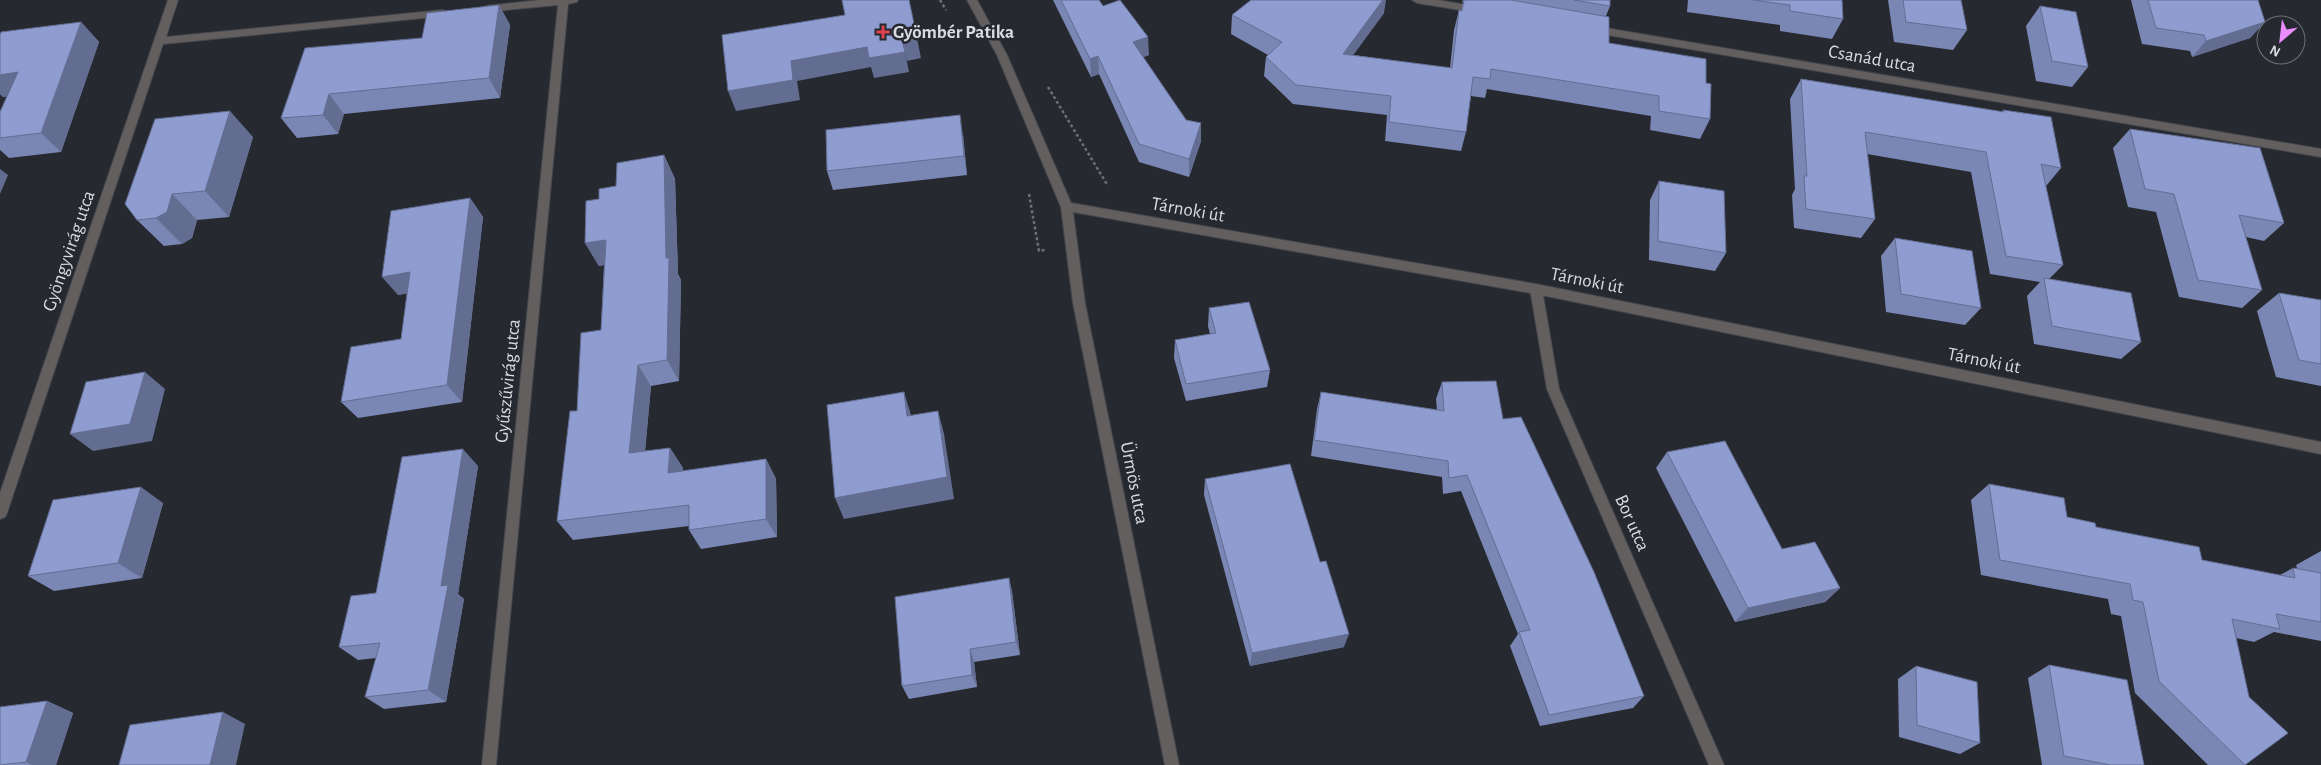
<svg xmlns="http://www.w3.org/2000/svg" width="2321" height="765" font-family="'Alegreya Sans',sans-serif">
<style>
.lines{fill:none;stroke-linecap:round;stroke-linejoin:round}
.minor-casing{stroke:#43454c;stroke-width:2}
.tertiary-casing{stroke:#43454c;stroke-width:2}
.path{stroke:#6b6e74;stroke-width:2.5;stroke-dasharray:3 2.5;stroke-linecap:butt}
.minor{fill:#645f5f;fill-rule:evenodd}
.tertiary{fill:#645f5f;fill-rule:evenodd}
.wall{fill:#7a86b3}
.shaded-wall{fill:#636d92}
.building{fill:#8e9cd0;stroke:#636d92}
.health-dot{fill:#e0444e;stroke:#262930;stroke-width:2}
.labels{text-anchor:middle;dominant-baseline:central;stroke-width:5;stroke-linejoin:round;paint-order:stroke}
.poi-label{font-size:19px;font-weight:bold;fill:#d9dbe0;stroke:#262930;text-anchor:start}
.street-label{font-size:19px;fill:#d9dbe0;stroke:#262930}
</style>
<rect width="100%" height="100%" fill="#262930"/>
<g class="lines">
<defs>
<g id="minor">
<polygon points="168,0 178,0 166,37 443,10 448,13 443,16 163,44 7,513 5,517 0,519 0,493"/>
<polygon points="540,0 578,0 577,2 568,4 496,765 482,765 558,5 486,12 481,9 486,6"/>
<polygon points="1412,0 1438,0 1478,7 1483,10 1478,13 1417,3"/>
<polygon points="1594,26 2321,149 2321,157 1590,32 1589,30"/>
<polygon points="1536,284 1542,289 1559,389 1724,765 1709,765 1547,389 1530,289"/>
</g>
<polygon id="tertiary" points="967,0 977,0 1007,55 1071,203 1536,284 2321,442 2321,454 1536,294 1073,212 1085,303 1179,765 1165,765 1073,303 1061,207 997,55"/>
</defs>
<use href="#minor" class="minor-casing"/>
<use href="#tertiary" class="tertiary-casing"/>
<g class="path">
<polyline points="940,0 946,10"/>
<polyline points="1048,87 1108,186"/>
<polyline points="1029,194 1039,251 1045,250"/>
</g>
<use href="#minor" class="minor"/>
<use href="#tertiary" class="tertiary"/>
</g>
<g class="wall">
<polygon points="1053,0 1099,0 1103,6 1149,55 1143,57 1201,141 1189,177 1139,162 1099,74 1091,77"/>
<polygon points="1463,0 1610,0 1610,6 1606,16 1609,43 1706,83 1710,119 1700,139 1650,130 1651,116 1487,89 1485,98 1471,96 1466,132 1461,151 1385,141 1387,115 1293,104 1264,76 1266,57 1268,55 1231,34 1232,15 1384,13 1353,55 1450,68 1454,30 1459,10 1461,11 1463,2 1462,2"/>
<polygon points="1688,0 1842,0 1843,19 1832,39 1780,31 1780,25 1687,12"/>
<polygon points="1888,0 1961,0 1967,30 1953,50 1894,42"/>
<polygon points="2131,0 2258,0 2265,22 2250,38 2192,57 2190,51 2142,44"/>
<polygon points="499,5 510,25 500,98 344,114 338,134 297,138 281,118 422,38"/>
<polygon points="2040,6 2088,67 2072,87 2036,81 2026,26"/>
<polygon points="81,22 99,42 61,152 9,158 0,150 0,112 7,96 3,97 0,94 0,35"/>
<polygon points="1801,79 2002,112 2003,110 2061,168 2046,186 2063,265 2049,279 2141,342 2121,359 2034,344 2027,296 2040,282 1990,274 1971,172 1867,154 1875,219 1861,238 1794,228 1792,195 1795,189 1790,99"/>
<polygon points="2130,129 2284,223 2264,241 2246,237 2262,290 2242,308 2179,297 2156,212 2128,207 2113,148"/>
<polygon points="963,135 967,175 833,190 827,171"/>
<polygon points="253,137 229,217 197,220 192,238 182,244 164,246 137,220 125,204"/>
<polygon points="664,155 675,179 678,274 681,280 679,381 651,386 645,451 670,448 683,468 683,471 766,459 776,479 777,537 701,549 689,530 689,526 573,540 557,521 577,411 601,330 604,265 599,266 585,243 599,199 616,186"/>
<polygon points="1659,181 1726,253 1715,271 1649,260 1650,200"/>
<polygon points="470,198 483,217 462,402 358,418 341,402 401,339 407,293 398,295"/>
<polygon points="1895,238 1981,308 1965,325 1886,312 1881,256"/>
<polygon points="2279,293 2321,300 2321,386 2276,377 2257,311"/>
<polygon points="1209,308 1270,370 1267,387 1186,401 1174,358 1175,340 1210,334 1208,326"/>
<polygon points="1442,382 1503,419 1644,696 1633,708 1540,726 1510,646 1518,634 1461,491 1443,494 1442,477 1311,456 1317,409 1321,392 1437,410 1436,399"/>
<polygon points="1667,452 1782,549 1840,588 1825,602 1735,622 1656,468"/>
<polygon points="478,466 458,594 464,599 446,702 384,709 365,697 376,658 358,660 339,647 376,593"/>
<polygon points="1205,479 1344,647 1250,666 1204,495"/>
<polygon points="1989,484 2067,517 2096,527 2202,560 2280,575 2293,568 2297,568 2296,565 2321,551 2321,641 2274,632 2254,642 2236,638 2249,697 2288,733 2244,765 2208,765 2135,693 2121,616 2111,614 2108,599 1981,575 1971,500"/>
<polygon points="163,503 142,578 54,591 28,576"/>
<polygon points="1009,578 1012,592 1020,655 974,662 977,687 909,699 902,686"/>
<polygon points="2049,665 2144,765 2042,765 2028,678"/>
<polygon points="1916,666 1980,743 1960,754 1899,737 1898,679"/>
<polygon points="47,701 73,713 56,765 0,765"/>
</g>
<g class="shaded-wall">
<polygon points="909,0 921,58 907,61 902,41"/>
<polygon points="1383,0 1386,0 1384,13 1340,73 1343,54"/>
<polygon points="499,5 510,25 500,98 489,78"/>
<polygon points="81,22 99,42 61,152 41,133"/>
<polygon points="2265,22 2250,38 2192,57 2206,41"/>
<polygon points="1148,37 1149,55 1134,61 1133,42"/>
<polygon points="867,47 905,52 909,72 874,78 871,67 797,81 800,100 736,111 728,91 791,61"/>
<polygon points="1098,56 1099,74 1091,77 1090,59"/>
<polygon points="18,72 37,92 3,97 0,94 0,75"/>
<polygon points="329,94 344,114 338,134 323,115"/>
<polygon points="230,111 253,137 229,217 205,191"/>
<polygon points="960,115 963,135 967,175 964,156"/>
<polygon points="1201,123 1201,141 1189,177 1189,159"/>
<polygon points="664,155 675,179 678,274 681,280 679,381 667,360"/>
<polygon points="0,169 8,175 0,194"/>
<polygon points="172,194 197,220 192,238 182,244 156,218"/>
<polygon points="470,198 483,217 462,402 447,385"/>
<polygon points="606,240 619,262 599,266 585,243"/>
<polygon points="410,272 425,291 398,295 382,277"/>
<polygon points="638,365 651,386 643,473 629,453"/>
<polygon points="145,372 165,389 152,441 93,451 70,434"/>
<polygon points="904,392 911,415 914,439 907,416"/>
<polygon points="938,411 944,434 954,499 844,519 835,498"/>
<polygon points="670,448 683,468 681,492 668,473"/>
<polygon points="463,449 478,466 458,594 464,599 446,702 428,690 441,586"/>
<polygon points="766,459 776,479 777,537 766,519"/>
<polygon points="141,487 163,503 142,578 118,563"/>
<polygon points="1009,578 1012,592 1020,655 1016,642"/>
<polygon points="1840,588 1825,602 1735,622 1748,608"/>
<polygon points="1349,634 1344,647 1250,666 1252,653"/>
<polygon points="970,649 974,662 977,687 972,675"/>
<polygon points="47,701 73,713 56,765 32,765 26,762"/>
<polygon points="223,712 245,724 236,765 210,765"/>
</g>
<g class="building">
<polygon points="842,0 909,0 917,38 902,41 905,52 869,58 867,47 791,61 793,80 728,91 722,35 845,15"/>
<polygon points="1061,0 1099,0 1103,6 1120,0 1148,37 1133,42 1186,120 1201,123 1189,159 1139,144 1098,56 1090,59"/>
<polygon points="1251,0 1383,0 1343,54 1452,68 1459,10 1462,11 1464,0 1511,0 1609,17 1609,43 1706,59 1706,83 1711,84 1710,119 1659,111 1659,96 1491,69 1490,79 1473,77 1466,132 1389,122 1391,96 1296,85 1266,57 1282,42 1232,15"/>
<polygon points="1574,0 1610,0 1610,6"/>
<polygon points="1753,0 1842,0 1843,19 1790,11 1790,5"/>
<polygon points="1903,0 1961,0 1967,30 1906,22"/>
<polygon points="2148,0 2258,0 2265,22 2206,41 2204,35 2156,28"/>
<polygon points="499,5 489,78 329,94 323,115 281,118 305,48 422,38 427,13"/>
<polygon points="2040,6 2076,12 2088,67 2052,61"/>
<polygon points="81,22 41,133 0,138 0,112 18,72 0,75 0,35 1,32"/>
<polygon points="1801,79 2004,112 2003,110 2051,117 2061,168 2041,164 2063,265 2006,256 1986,152 1865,132 1875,219 1806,209 1804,176 1807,176"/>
<polygon points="230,111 205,191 172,194 167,212 156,218 137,220 125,204 155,119"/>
<polygon points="960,115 964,156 827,171 826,130"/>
<polygon points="2130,129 2260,148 2284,223 2239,215 2262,290 2198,280 2174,194 2145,189"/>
<polygon points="664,155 666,258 669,258 667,360 638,365 629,453 670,448 668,473 766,459 766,519 689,530 689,505 557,521 570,411 577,411 581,333 601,330 606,240 585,243 586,201 599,199 599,189 616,186 617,163"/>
<polygon points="1659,181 1724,191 1726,253 1658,241"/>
<polygon points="470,198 447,385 341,402 351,347 401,339 410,272 382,277 391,211"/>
<polygon points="1895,238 1972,251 1981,308 1901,294"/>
<polygon points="2044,278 2131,293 2141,342 2052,326"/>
<polygon points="2279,293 2321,300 2321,364 2299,360"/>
<polygon points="1249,302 1270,370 1186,384 1175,340 1216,333 1209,308"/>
<polygon points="145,372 130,424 70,434 86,382"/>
<polygon points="1496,381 1503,419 1521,417 1594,572 1644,696 1549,715 1519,632 1530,630 1467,475 1449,478 1448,461 1314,440 1321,392 1444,411 1442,382"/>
<polygon points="904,392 907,416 938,411 947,477 835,498 827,405"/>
<polygon points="1725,441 1782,549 1815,542 1840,588 1748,608 1667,452"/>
<polygon points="463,449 441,586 448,585 428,690 365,697 380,643 339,647 351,596 376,593 402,457"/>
<polygon points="1290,464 1320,562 1326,561 1349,634 1252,653 1205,479"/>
<polygon points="1989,484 2064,498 2067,517 2095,523 2096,527 2199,547 2202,560 2295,578 2293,568 2321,573 2321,622 2276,614 2280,629 2232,619 2249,697 2288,733 2245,765 2159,681 2143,602 2133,600 2130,584 2000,560"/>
<polygon points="141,487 118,563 28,576 53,500"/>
<polygon points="1009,578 1016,642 970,649 972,675 902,686 895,597"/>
<polygon points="2049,665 2127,680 2144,765 2111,765 2064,756"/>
<polygon points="1916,666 1977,682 1980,743 1917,725"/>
<polygon points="47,701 26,762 0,765 0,707"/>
<polygon points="223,712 210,765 119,765 130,725"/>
</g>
<path class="health-dot" d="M880.5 24.5h5v5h5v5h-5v5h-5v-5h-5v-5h5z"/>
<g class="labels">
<g class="poi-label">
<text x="893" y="32">Gyömbér Patika</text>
</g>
<g class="street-label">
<text transform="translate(1872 59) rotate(10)">Csanád utca</text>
<text transform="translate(1188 210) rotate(10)">Tárnoki út</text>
<text transform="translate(69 251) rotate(-71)">Gyöngyvirág utca</text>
<text transform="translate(1587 281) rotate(11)">Tárnoki út</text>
<text transform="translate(1984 361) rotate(11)">Tárnoki út</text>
<text transform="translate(508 381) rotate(-84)">Gyűszűvirág utca</text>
<text transform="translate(1134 483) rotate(79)">Ürmös utca</text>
<text transform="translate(1632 523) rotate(66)">Bor utca</text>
</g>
</g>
<g transform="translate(2281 40) rotate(208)"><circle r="24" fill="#262930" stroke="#6e7076"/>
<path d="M0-4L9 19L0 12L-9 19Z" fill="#eb8dfc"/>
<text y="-8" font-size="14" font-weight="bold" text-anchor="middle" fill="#d9dbe0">N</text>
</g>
</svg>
